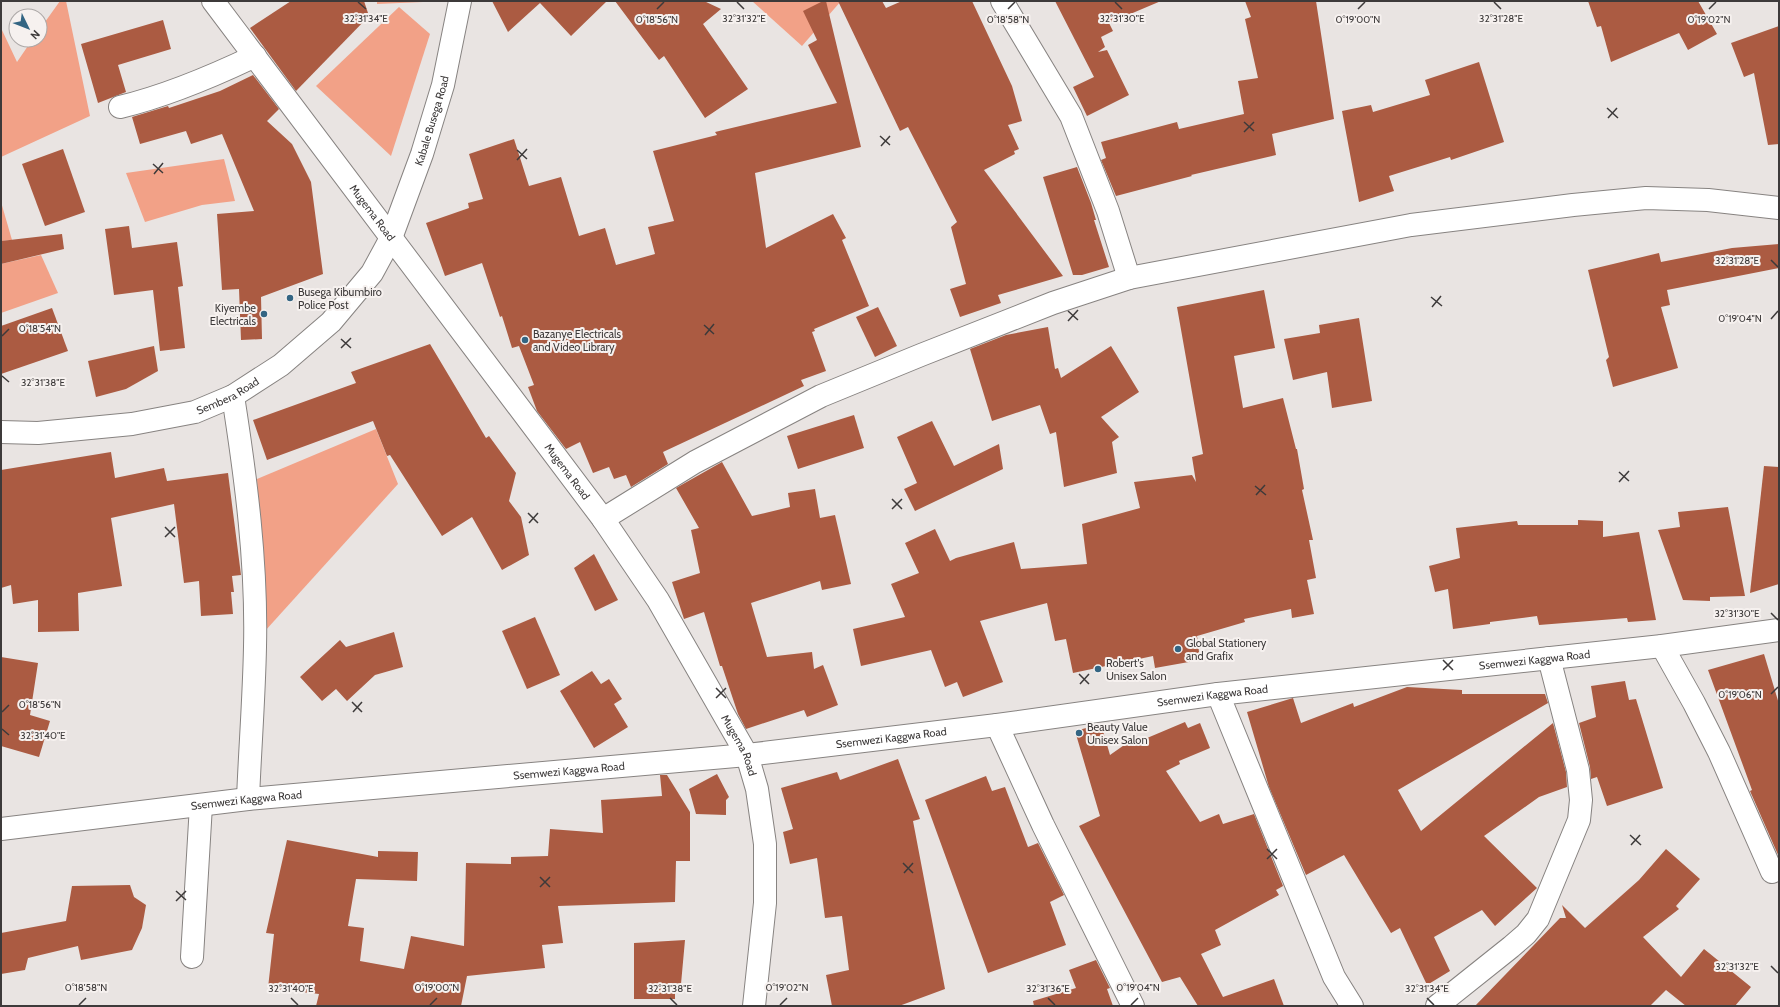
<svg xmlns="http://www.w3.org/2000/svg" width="1780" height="1007" font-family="Cabin,sans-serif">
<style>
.green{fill:#f2a187}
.building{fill:#ab5b42}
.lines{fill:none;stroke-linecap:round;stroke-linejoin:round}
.minor-casing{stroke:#878381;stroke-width:24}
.minor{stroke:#fff;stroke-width:22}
.ticks{fill:none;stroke:#3d3a3a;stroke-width:1.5}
.poi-dot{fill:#336583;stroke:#f6f1ef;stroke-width:1.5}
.labels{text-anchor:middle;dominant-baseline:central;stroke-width:4;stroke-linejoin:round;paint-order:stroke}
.street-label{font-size:11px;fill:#3d3a3a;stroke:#f6f1ef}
.poi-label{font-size:11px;fill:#3d3a3a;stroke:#f6f1ef;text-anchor:start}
.ticks-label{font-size:10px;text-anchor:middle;fill:#3d3a3a;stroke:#f6f1ef;stroke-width:4;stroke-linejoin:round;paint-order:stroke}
</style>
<rect width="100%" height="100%" fill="#e9e4e2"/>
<g class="green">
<polygon points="60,1 66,1 90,116 1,157 1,28 17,62 32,40 40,40 40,29"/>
<polygon points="377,1 446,1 377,4"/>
<polygon points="752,1 841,1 802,46"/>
<polygon points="399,7 430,34 391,156 316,86"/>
<polygon points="224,159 235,201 202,205 145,222 126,173"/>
<polygon points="1,202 12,240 1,241"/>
<polygon points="41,255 58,293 1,313 1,264"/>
<polygon points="376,429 398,484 265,631 257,479"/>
</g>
<g class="building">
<polygon points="291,1 364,1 369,16 296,91 250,28"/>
<polygon points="492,1 607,1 571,36 540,3 508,32"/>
<polygon points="615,1 704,1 721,9 703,24 748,89 705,118 664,56 659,60"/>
<polygon points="823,1 826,1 861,147 755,173 766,248 833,214 846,238 842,240 869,306 814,329 815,331 812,332 826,371 801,380 804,386 663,452 668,464 631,487 626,475 614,479 609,467 593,473 580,442 566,449 537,411 528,387 534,385 519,346 512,348 502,316 500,317 482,263 445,276 426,223 469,208 468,203 483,199 469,154 514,139 529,186 561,177 579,236 605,228 616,265 655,254 648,227 674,221 653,151 717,135 715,132 837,103 808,45 817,40 803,11"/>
<polygon points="838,1 882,1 886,8 902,1 972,1 1012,86 1022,121 1008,125 1019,149 1014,151 1015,154 984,170 1063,276 998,295 1001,303 960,317 950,289 966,284 951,227 957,222 908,127 900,131"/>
<polygon points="1055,1 1161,1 1109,23 1113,31 1101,37 1105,47 1098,52 1107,50 1129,95 1087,116 1073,87 1094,77"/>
<polygon points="1245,1 1316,1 1334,119 1272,134 1276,155 1191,175 1192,176 1116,196 1101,160 1106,158 1101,142 1177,122 1179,129 1244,114 1238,81 1258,78 1245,19 1251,17"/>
<polygon points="1588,1 1698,1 1717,34 1688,50 1679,33 1611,62 1601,26 1597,27"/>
<polygon points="163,20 171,49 118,65 126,92 98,103 81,44"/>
<polygon points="1779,26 1779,144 1768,145 1754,73 1744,77 1731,43"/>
<polygon points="1479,62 1504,142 1451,160 1450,157 1389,176 1394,191 1359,202 1342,111 1371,105 1373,112 1430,95 1425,80"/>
<polygon points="253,75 279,109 267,121 292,144 311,182 323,274 261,297 262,339 241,340 239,289 222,290 217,214 254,211 222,134 191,144 186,131 140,144 132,117 168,106 169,108 220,91"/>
<polygon points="63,149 85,212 45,226 22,164"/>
<polygon points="1077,167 1091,203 1096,220 1094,220 1109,267 1082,275 1073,275 1043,177"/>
<polygon points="129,226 132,248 177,242 183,286 178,287 185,348 160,351 153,290 114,295 105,229"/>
<polygon points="62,234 64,249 1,264 1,241"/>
<polygon points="1779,244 1779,268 1667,290 1670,305 1661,307 1678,368 1613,387 1606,360 1609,357 1588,270 1659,253 1661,262 1732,248"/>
<polygon points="1264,290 1275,348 1234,356 1243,408 1283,398 1296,449 1297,449 1304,489 1302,490 1313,540 1309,540 1316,578 1307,580 1314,614 1292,618 1291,609 1244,619 1245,622 1197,636 1200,660 1155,668 1153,656 1073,673 1066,639 1055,641 1047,603 980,621 1003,682 963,697 957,682 945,687 931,650 861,666 853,629 905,617 891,584 919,573 905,543 935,529 950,561 956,558 1014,542 1021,569 1087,564 1082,524 1140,508 1134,482 1192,475 1196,482 1192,457 1203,454 1177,307"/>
<polygon points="878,307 897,346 875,357 856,317"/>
<polygon points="52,308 68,351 1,374 1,326"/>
<polygon points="1359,318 1372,401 1332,408 1327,372 1293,380 1284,339 1320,333 1319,325"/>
<polygon points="1048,327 1055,369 1058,368 1061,378 1111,346 1139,392 1101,417 1119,437 1112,442 1117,473 1064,487 1056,432 1050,434 1040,405 992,421 970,349 1006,335"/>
<polygon points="430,344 486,438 489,436 516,473 509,501 521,517 529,555 502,570 472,517 442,536 390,455 387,456 373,421 267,460 253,420 356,383 351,372"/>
<polygon points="154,346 158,371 126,389 96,397 88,361"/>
<polygon points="854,415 864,448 798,469 787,436"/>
<polygon points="932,421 954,466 999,444 1003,469 915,511 904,489 917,483 897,437"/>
<polygon points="111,452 115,478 164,468 167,481 228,473 241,575 232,576 234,592 231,592 233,614 201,616 199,581 184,583 174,504 111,518 122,586 78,593 79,631 38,632 38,600 13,604 11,585 1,588 1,470"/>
<polygon points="722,462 752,516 790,507 788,493 815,489 820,518 835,515 851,584 822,590 820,581 751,603 767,657 812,652 814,669 823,665 838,705 807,717 804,710 746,729 738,714 722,666 720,666 704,612 684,619 672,582 700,573 691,530 699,528 676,488"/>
<polygon points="1764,466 1779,467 1779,584 1750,593"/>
<polygon points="1728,507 1745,596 1710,597 1710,601 1683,600 1658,530 1680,527 1678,512"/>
<polygon points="1578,520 1603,521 1603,537 1639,532 1656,620 1628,622 1627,618 1539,625 1537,616 1490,622 1490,624 1453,629 1448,589 1435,592 1429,566 1460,558 1456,528 1517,521 1518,525 1578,525"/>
<polygon points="594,554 618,600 595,611 574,568"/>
<polygon points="535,617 560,675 527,689 502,631"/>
<polygon points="394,632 403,667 375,675 347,701 336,689 322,701 300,677 340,640 346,647"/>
<polygon points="1764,654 1779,704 1779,857 1750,791 1752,790 1708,670"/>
<polygon points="1,657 38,663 30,715 50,721 39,757 1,746"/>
<polygon points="592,671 601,684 609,679 622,699 614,704 628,727 594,748 560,691"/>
<polygon points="1625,681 1629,700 1636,699 1663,788 1607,806 1597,777 1591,779 1590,767 1579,723 1596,717 1591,686"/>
<polygon points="1407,687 1462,690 1462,694 1545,694 1548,703 1398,790 1421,831 1553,723 1566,772 1567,787 1539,797 1484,836 1537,888 1495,926 1482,910 1434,937 1450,971 1427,985 1400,928 1391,933 1344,855 1306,875 1269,787 1247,712 1293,698 1301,723 1353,703 1354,707"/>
<polygon points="1185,722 1188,728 1200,723 1210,748 1179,761 1180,764 1166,771 1200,822 1219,814 1223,824 1254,814 1283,886 1276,890 1279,895 1215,930 1221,945 1201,954 1223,997 1274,979 1284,1006 1198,1006 1180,977 1162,982 1079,826 1100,816 1075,731 1101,724 1110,755 1137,736 1140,741"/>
<polygon points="898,759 920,819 913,821 945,989 899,1006 832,1006 826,975 849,970 842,916 825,918 817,858 790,864 783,832 793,829 781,788 837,772 840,780"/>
<polygon points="717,774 729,797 726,800 726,815 696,814 689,789"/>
<polygon points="660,775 667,775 690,812 690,861 676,861 675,902 558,906 563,943 542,945 545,968 467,976 461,1006 316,1006 319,994 268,988 274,934 266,933 287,840 378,857 378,851 418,852 417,881 356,879 348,926 364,928 360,961 404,969 411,936 464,946 466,863 511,864 511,857 548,856 550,829 603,833 601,800 662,796"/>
<polygon points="986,776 992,791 1005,787 1028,847 1038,843 1064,895 1050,902 1066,945 988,973 925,800"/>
<polygon points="1666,849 1700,879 1676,906 1679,909 1643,937 1681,977 1704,949 1751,987 1735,1006 1686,1006 1666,990 1650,1006 1475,1006 1560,918 1566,918 1562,905 1585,928 1639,880"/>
<polygon points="130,885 134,897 146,905 142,928 132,950 81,960 78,946 28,958 25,970 1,974 1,933 66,921 72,886"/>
<polygon points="685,940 681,984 675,983 675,999 634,999 634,943"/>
<polygon points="1096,960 1110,988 1107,989 1113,1006 1034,1006 1033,1001 1076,988 1069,970"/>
</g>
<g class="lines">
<defs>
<g id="minor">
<path id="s1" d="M213,1l390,518 55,81 89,155 10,34 8,55v59l-11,103"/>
<polyline points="1002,1 1071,116 1108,211 1129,278"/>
<path d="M120,107c46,-11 91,-30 135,-51"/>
<path d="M233,396c13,83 24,167 22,251 -1,51 -5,101 -7,152"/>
<path id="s2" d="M1,432l37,1 94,-9 63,-12 38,-16 48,-31 50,-43 41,-49 19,-35 31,-84 21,-69 17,-84"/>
<polyline points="603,519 695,462 821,396 921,355 1053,303 1129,278 1411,225 1573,205 1646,198 1708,200 1779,208"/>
<polyline points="1662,646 1694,703 1719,752 1772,872"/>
<polyline points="1218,694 1334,977 1352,1006"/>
<polyline points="997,725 1043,825 1133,1006"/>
<path id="s3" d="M1,829l247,-30 499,-44 250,-30 221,-31 444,-48 117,-16"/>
<polyline points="192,957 201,805"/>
<polyline points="1437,1006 1511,947 1526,934 1538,919 1579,820 1581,800 1578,770 1549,658"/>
</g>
</defs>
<use href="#minor" class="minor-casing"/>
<use href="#minor" class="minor"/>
</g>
<path class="ticks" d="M358,2l8,7M737,2l7,7M1115,2l7,7M1494,2l7,7M657,9l7,-7M1008,9l7,-7M1358,9l7,-7M1709,9l7,-7M1607,108l11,10M1608,118l9,-10M1244,122l10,9M1244,132l10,-10M880,136l10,9M881,146l9,-10M517,150l10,9M517,160l10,-11M153,164l10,9M154,174l9,-11M1771,260l7,7M1431,297l11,9M1432,307l9,-11M1068,311l10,9M1771,319l7,-8M1068,321l10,-11M704,325l10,9M705,335l9,-11M2,336l7,-7M341,339l10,9M341,348l10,-10M2,376l7,6M1619,472l10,9M1619,482l10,-11M1255,486l11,9M1256,495l9,-10M892,499l10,10M892,509l10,-10M528,513l10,10M529,523l9,-10M165,527l10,10M165,537l10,-10M1771,613l7,7M1443,660l10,10M1443,670l10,-10M1079,674l10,10M1080,684l9,-10M716,688l10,10M1771,694l7,-7M716,698l10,-10M352,702l10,10M2,712l7,-7M353,712l9,-10M2,729l7,6M1630,835l11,10M1631,845l9,-10M1267,849l10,10M1267,859l10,-10M903,863l10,10M904,873l9,-10M540,877l10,10M540,887l10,-10M176,891l10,9M176,901l10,-10M1771,966l7,7M291,998l7,7M670,998l7,7M1048,998l7,7M1427,998l7,7M79,1005l7,-7M430,1005l7,-7M780,1005l7,-7M1131,1005l7,-7"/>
<g class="poi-dot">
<circle cx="290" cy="298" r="4"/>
<circle cx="264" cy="314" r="4"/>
<circle cx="525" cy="340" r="4"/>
<circle cx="1178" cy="649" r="4"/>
<circle cx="1098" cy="669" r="4"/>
<circle cx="1079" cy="733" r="4"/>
</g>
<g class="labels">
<g class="street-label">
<text stroke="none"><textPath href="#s2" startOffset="588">Kabale Busega Road</textPath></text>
<text stroke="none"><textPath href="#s1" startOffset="265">Mugema Road</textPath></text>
<text stroke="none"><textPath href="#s2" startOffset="232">Sembera Road</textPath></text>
<text stroke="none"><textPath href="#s1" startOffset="589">Mugema Road</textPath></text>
<text stroke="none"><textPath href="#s3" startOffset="1543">Ssemwezi Kaggwa Road</textPath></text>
<text stroke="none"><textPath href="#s3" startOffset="1219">Ssemwezi Kaggwa Road</textPath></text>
<text stroke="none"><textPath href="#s3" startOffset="895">Ssemwezi Kaggwa Road</textPath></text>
<text stroke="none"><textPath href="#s1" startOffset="913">Mugema Road</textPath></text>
<text stroke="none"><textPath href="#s3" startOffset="571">Ssemwezi Kaggwa Road</textPath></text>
<text stroke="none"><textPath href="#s3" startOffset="247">Ssemwezi Kaggwa Road</textPath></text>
</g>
<g class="poi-label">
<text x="298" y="292">Busega Kibumbiro<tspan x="298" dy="13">Police Post</tspan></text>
<text x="256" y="308" text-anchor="end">Kiyembe<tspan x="256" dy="13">Electricals</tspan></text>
<text x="533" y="334">Bazanye Electricals<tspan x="533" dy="13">and Video Library</tspan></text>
<text x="1186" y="643">Global Stationery<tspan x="1186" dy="13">and Grafix</tspan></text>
<text x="1106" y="663">Robert's<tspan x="1106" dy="13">Unisex Salon</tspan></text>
<text x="1087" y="727">Beauty Value<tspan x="1087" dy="13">Unisex Salon</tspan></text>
</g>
</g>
<g class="ticks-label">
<text x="366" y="22">32°31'34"E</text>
<text x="744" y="22">32°31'32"E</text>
<text x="1501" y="22">32°31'28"E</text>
<text x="1122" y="22">32°31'30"E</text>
<text x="657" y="23">0°18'56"N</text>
<text x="1008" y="23">0°18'58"N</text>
<text x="1358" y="23">0°19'00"N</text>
<text x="1709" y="23">0°19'02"N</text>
<text x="1737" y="264">32°31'28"E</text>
<text x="1740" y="322">0°19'04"N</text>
<text x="40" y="332">0°18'54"N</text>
<text x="43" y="386">32°31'38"E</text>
<text x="1737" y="617">32°31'30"E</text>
<text x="1740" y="698">0°19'06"N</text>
<text x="40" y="708">0°18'56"N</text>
<text x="43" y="739">32°31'40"E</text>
<text x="1737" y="970">32°31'32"E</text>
<text x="86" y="991">0°18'58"N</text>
<text x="437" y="991">0°19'00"N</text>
<text x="787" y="991">0°19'02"N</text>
<text x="1138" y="991">0°19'04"N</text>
<text x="291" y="992">32°31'40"E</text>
<text x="670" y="992">32°31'38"E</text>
<text x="1048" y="992">32°31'36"E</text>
<text x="1427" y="992">32°31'34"E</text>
</g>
<rect width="1780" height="1007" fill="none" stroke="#3d3a3a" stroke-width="4"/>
<g transform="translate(28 28) rotate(133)"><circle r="19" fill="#f6f1ef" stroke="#aca8a7"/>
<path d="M0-3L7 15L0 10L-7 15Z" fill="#336583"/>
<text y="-6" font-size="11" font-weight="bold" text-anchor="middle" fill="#3d3a3a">N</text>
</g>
</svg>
